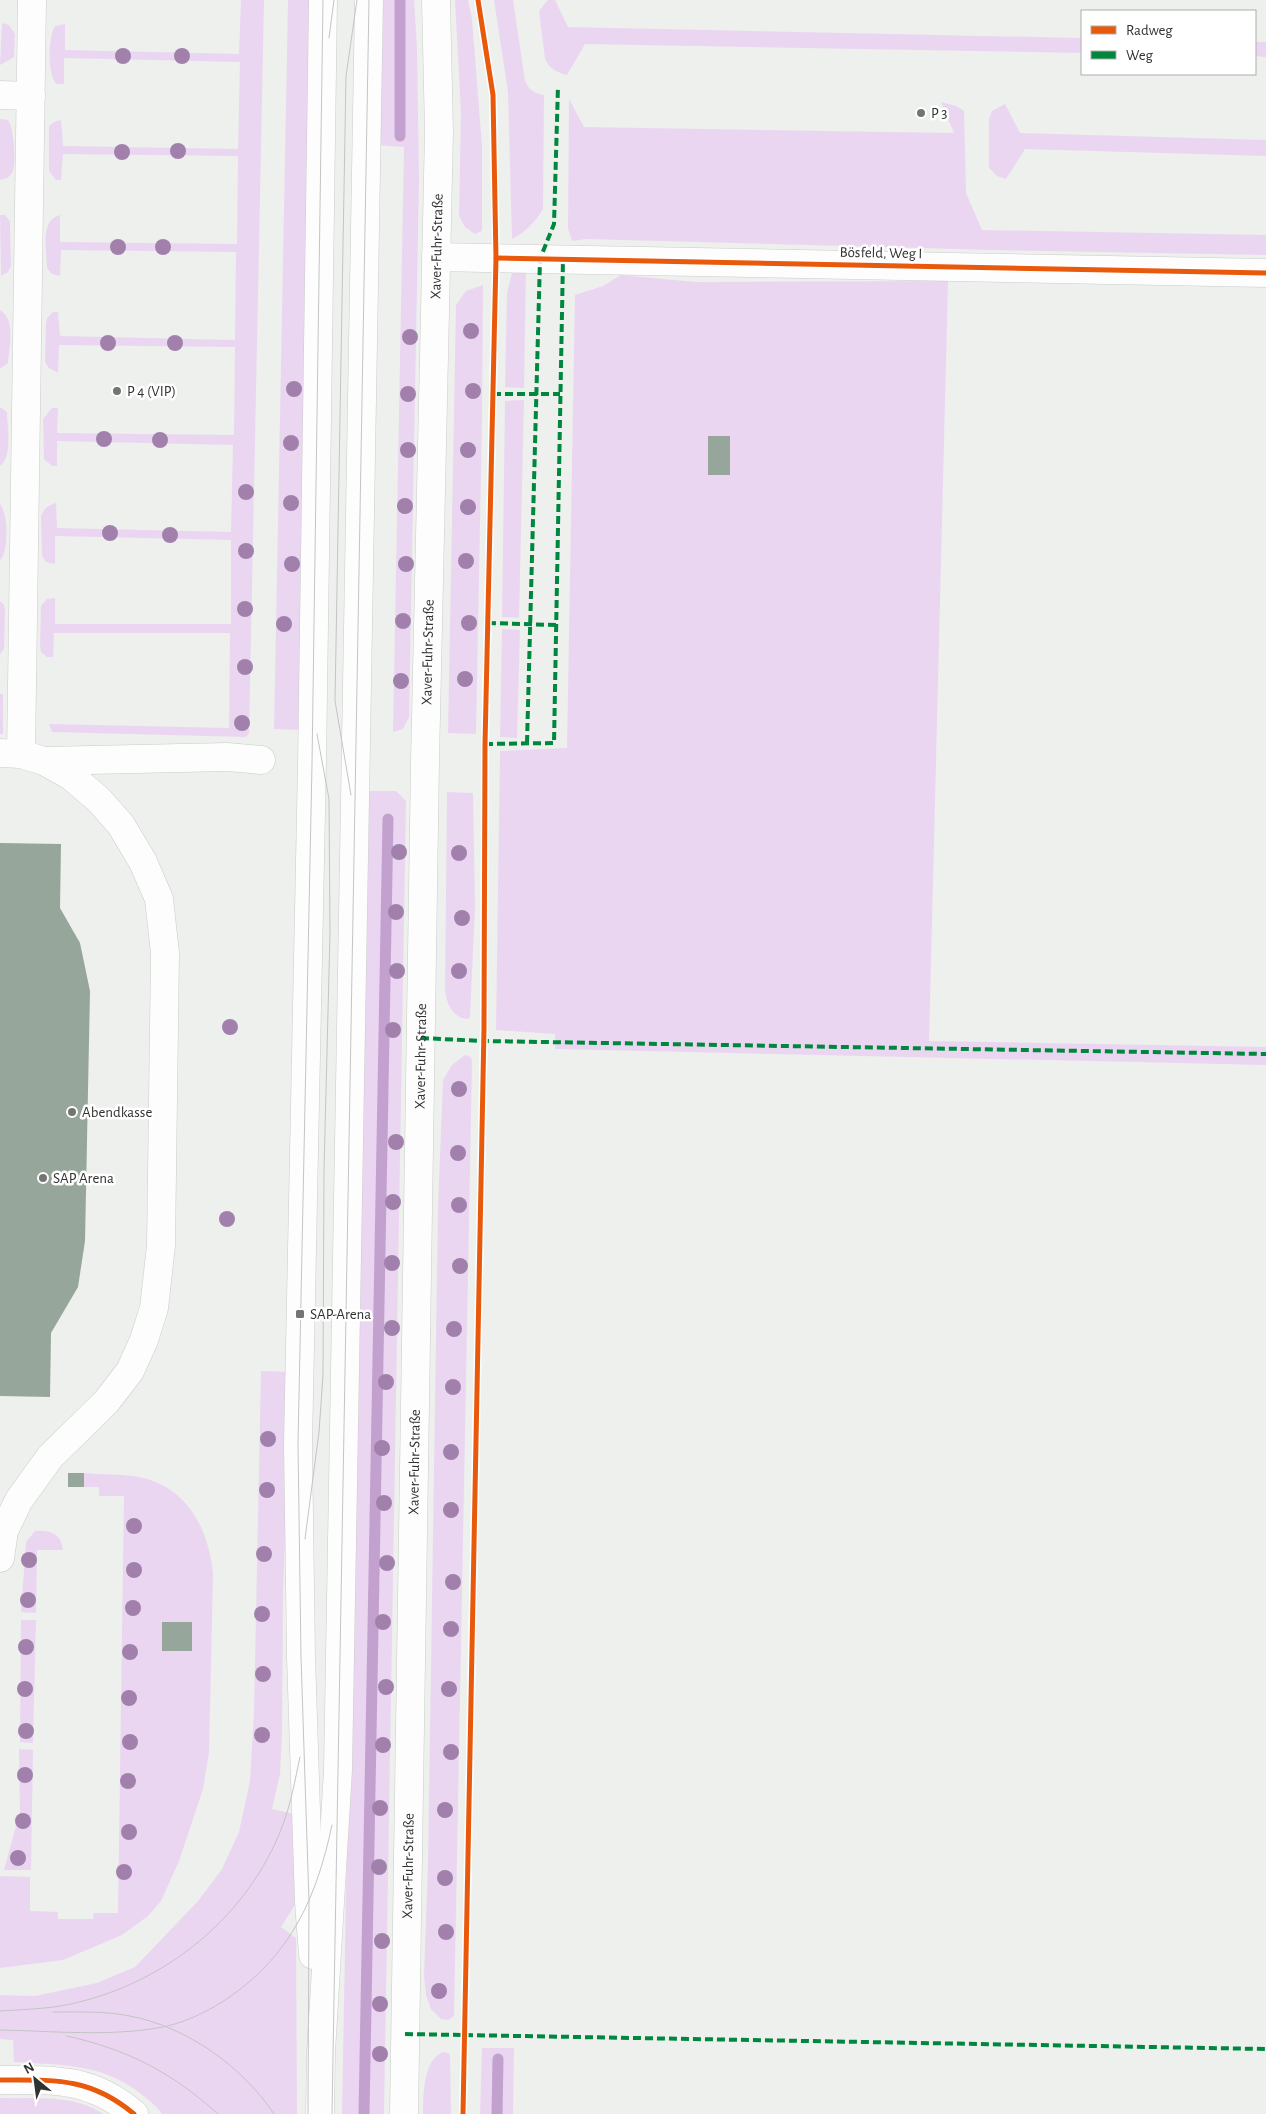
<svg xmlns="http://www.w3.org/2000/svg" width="1266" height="2114" font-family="'Alegreya Sans',sans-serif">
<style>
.green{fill:#ebd6f2}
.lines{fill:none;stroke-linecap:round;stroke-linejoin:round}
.stream{stroke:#c3a1cf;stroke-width:11}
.building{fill:#97a69a}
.minor-casing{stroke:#caccca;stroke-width:29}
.minor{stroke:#fcfdfc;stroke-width:28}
.tram{stroke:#c3c4c3;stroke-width:1}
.quiet{stroke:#00873e;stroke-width:4;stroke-dasharray:8 4;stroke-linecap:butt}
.cycleway-casing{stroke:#fff;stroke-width:8}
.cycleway{stroke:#e8590c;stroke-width:5}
.tree{fill:#a181ac}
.poi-dot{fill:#737573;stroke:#fff;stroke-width:2}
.labels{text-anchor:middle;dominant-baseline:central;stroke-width:5;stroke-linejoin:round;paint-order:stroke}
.poi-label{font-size:15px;fill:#313331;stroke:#fff;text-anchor:start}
.street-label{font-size:15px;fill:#313331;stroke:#fff}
</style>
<rect width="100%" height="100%" fill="#edf0ed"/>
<g class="green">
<path d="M241,0h23l-15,733 -3,4 -194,-5 -3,-8 180,4 1,-95h-176l-1,24h-6l-6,-5 -1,-8 1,-38 6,-7 8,-1v26h176v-84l-176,-4v28l-9,-2 -4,-6 -1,-39c2,-8 7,-12 15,-14l1,25 174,4 2,-87 -176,-4v25h-5l-8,-7 -1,-40 9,-11h6l-1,25 177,2 1,-88 -176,-2 -1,28 -9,-5 -4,-6 1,-38 1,-6 6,-6h5l2,24 175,4 1,-88 -175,-2 -1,26 -8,-2 -5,-6c0,-16 -8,-48 13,-53v27l177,2 1,-88 -175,-2 -2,26h-5l-7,-9v-45l5,-4 7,-2 2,26 175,3 2,-87 -176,-4v26h-7c-10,-7 -9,-48 -2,-58l10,-2v26l174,4z"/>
<polygon points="288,0 313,0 302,730 274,729"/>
<polygon points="380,0 414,0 417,48 419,180 409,717 403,729 393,732 404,147 376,145"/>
<polygon points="455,0 468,0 472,19 482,146 482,231 475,234 465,227 459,216 461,113"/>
<path d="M494,0h19l12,81c5,10 9,12 19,14l-1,114c-8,13 -17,23 -31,30l-4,-147z"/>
<path d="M548,0h7l13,27 514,11v15l-497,-9 -18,31c-10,-3 -17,-5 -22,-16l-6,-48z"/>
<polygon points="2,23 9,25 15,34 14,57 0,65"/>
<polygon points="1255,42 1266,42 1266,57 1255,56"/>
<polygon points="569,99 584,127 954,133 941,102 956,106 964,111 966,193 982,230 1266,235 1266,255 994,250 586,239 572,241 568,228"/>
<polygon points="1005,104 1020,133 1266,140 1266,156 1025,149 1006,179 997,176 989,168 989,119 992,111"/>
<path d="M0,119l8,1c6,8 8,42 5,51 -2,6 -8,8 -13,9z"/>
<polygon points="0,215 5,215 10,221 11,266 8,272 1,276"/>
<polygon points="526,268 524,388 505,387 507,293 513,269"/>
<polygon points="621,275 696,282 948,281 929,1041 1266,1047 1266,1065 555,1049 555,1034 496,1030 500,751 567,748 575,295 603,286"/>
<polygon points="483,285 482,418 476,734 448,733 456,305 466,291"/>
<path d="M0,310c16,9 9,38 8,53l-8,6z"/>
<polygon points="524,400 519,618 502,617 505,401"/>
<path d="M0,407l7,5c0,15 6,44 -7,54z"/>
<path d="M0,504c8,9 9,48 0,56z"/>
<polygon points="0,601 4,605 5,611 4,649 0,654"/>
<polygon points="502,629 520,630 517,738 500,737"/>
<rect x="0" y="694" width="3" height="40"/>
<polygon points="366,791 396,791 406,801 384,2114 342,2114"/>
<path d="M447,792l26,1 2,114 -5,110 -2,2c-16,-1 -21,-15 -23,-29z"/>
<polygon points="465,1055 471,1057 472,1062 454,2016 448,2020 441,2019 431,2009 426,1995 424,1975 428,1864 438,1207 443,1080 452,1065"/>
<path d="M261,1371l31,1 -9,218 -1,146 -2,38 -8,35 22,5 4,86 -17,27 15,11 1,176h-135c-6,-9 -14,-14 -22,-21 -39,-30 -79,-28 -126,-31l-1,-22 -13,-1v-44l35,1 62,-13 38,-16 64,-67 23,-31 17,-37 11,-51 4,-69z"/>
<path d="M84,1473c17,2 34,1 50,3 51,8 74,50 79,97l-4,180 -6,36 -24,72 -18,40 -13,15 -26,19 -59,25 -63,8v-92l30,1v34l28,1v7h35l1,-6h24l6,-417h-25v-9h-15z"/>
<path d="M35,1531c15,-1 26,2 28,19h-26l-1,63 -15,-1 5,-70z"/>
<polygon points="21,1620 36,1620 33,1743 20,1742"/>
<polygon points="19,1749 33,1750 31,1870 4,1870 20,1812"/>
<polygon points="482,2048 514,2048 513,2114 480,2114"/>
<path d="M444,2052l6,2 1,60h-28c0,-18 0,-56 21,-62z"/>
<path d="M0,2098c33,1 75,-4 103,16h-103z"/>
</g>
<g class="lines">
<g class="stream">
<polyline points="400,0 400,136"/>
<polyline points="364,2114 388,819"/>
<polyline points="497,2114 498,2059"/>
</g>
</g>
<g class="building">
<rect x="708" y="436" width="22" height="39"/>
<polygon points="0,843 61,844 60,908 80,943 90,991 85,1241 78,1287 51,1333 50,1397 0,1396"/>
<rect x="68" y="1473" width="16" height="14"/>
<rect x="162" y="1622" width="30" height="29"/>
</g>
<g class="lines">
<defs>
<g id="minor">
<polyline points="0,95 31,96"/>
<polyline points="436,257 1266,273"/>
<polyline points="0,753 21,754 44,761 71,776 99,800 121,825 143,862 159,899 165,953 161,1246 154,1308 144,1340 130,1371 106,1402 50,1457 19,1500 4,1531 0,1558"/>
<polyline points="21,754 32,0"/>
<polyline points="44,761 227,757 261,760"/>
<polyline points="313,1955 309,1902 301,1657 298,1444 312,764 323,0"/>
<path d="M0,2080c54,0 90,-3 134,34"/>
<polyline points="320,2114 321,2052 338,1770 369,0"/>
<path id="s1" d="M404,2114l21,-1353 14,-629 -3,-132"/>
</g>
</defs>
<use href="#minor" class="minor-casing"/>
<use href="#minor" class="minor"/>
<g class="tram">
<polyline points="329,38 334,0"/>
<polyline points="351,795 335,701 346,76 357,0"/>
<polyline points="305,1539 319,1432 323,1375 324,1170 330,933 329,799 317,734"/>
<path d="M0,2011c28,-2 56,-2 83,-10 89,-23 166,-88 199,-174 9,-23 13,-47 18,-70"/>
<path d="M53,2012c26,0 52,-1 77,4 57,11 112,50 144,98"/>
<path d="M0,2030c53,1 110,7 163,-3 24,-5 48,-17 68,-31 61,-43 86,-100 101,-171"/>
<path d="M67,2036c62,14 104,36 151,78"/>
<polyline points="308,2114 309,1902 301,1657 298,1444 312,764 323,0"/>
<polyline points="332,2114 369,0"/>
</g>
<g class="quiet">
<polyline points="493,394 560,394"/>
<polyline points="488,623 556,625"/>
<polyline points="527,743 540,259 554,224 558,86"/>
<polyline points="485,744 554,743 563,259"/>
<polyline points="421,1038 483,1041 1266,1054"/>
<polyline points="405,2034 1266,2049"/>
</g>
<defs>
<g id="cycleway">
<polyline points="496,258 1266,273"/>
<path d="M0,2080c54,0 90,-3 134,34"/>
<polyline points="463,2114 484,1028 485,744 496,258 493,95 478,0"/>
</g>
</defs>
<use href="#cycleway" class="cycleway-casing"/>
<use href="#cycleway" class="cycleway"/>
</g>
<g class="tree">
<circle cx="123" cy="56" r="8"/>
<circle cx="182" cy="56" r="8"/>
<circle cx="178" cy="151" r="8"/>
<circle cx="122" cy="152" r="8"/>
<circle cx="118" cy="247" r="8"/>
<circle cx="163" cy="247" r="8"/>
<circle cx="471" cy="331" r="8"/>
<circle cx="410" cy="337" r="8"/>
<circle cx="108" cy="343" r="8"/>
<circle cx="175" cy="343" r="8"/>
<circle cx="294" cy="389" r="8"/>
<circle cx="473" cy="391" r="8"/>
<circle cx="408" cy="394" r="8"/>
<circle cx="104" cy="439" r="8"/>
<circle cx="160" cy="440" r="8"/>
<circle cx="291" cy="443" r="8"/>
<circle cx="408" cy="450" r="8"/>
<circle cx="468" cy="450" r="8"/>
<circle cx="246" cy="492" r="8"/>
<circle cx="291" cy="503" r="8"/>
<circle cx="405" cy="506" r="8"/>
<circle cx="468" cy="507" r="8"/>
<circle cx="110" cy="533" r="8"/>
<circle cx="170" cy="535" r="8"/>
<circle cx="246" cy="551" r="8"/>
<circle cx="466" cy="561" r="8"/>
<circle cx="292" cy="564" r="8"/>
<circle cx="406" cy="564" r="8"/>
<circle cx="245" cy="609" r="8"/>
<circle cx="403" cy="621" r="8"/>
<circle cx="469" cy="623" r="8"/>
<circle cx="284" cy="624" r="8"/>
<circle cx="245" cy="667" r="8"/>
<circle cx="465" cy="679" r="8"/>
<circle cx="401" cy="681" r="8"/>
<circle cx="242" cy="723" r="8"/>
<circle cx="399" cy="852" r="8"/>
<circle cx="459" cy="853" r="8"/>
<circle cx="396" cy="912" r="8"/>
<circle cx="462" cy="918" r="8"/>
<circle cx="397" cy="971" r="8"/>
<circle cx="459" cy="971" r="8"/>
<circle cx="230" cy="1027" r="8"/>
<circle cx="393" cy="1030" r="8"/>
<circle cx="459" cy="1089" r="8"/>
<circle cx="396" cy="1142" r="8"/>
<circle cx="458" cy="1153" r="8"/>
<circle cx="393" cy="1202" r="8"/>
<circle cx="459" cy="1205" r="8"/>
<circle cx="227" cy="1219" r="8"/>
<circle cx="392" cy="1263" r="8"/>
<circle cx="460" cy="1266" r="8"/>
<circle cx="392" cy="1328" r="8"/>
<circle cx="454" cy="1329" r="8"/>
<circle cx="386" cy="1382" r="8"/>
<circle cx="453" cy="1387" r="8"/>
<circle cx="268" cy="1439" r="8"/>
<circle cx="382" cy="1448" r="8"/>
<circle cx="451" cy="1452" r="8"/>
<circle cx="267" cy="1490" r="8"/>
<circle cx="384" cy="1503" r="8"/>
<circle cx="451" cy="1510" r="8"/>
<circle cx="134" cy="1526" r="8"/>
<circle cx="264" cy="1554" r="8"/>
<circle cx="29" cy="1560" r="8"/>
<circle cx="387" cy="1563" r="8"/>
<circle cx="134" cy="1570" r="8"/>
<circle cx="453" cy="1582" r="8"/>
<circle cx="28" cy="1600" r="8"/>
<circle cx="133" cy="1608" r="8"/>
<circle cx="262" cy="1614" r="8"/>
<circle cx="383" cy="1622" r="8"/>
<circle cx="451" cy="1629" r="8"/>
<circle cx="26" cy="1647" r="8"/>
<circle cx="130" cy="1652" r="8"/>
<circle cx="263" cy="1674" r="8"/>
<circle cx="386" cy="1687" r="8"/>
<circle cx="25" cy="1689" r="8"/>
<circle cx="449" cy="1689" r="8"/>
<circle cx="129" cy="1698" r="8"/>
<circle cx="26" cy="1731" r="8"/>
<circle cx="262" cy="1735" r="8"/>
<circle cx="130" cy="1742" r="8"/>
<circle cx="383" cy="1745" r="8"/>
<circle cx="451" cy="1752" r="8"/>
<circle cx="25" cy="1775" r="8"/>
<circle cx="128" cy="1781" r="8"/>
<circle cx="380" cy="1808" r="8"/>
<circle cx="445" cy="1810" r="8"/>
<circle cx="23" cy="1821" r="8"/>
<circle cx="129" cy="1832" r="8"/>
<circle cx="18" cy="1858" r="8"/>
<circle cx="379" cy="1867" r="8"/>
<circle cx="124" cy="1872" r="8"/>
<circle cx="445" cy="1878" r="8"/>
<circle cx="446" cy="1932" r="8"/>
<circle cx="382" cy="1941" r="8"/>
<circle cx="439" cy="1991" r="8"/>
<circle cx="380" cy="2004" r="8"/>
<circle cx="380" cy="2054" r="8"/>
</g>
<g class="poi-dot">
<circle cx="921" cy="113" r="5"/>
<circle cx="117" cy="391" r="5"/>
<circle cx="72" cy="1112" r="5"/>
<circle cx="43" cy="1178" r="5"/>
<rect x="295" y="1309" width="10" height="10" rx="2.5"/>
</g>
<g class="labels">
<g class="poi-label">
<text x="931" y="113">P 3</text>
<text x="127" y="391">P 4 (VIP)</text>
<text x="82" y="1112">Abendkasse</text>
<text x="53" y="1178">SAP Arena</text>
<text x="310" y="1314">SAP-Arena</text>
</g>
<g class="street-label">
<text stroke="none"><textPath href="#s1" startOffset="1868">Xaver-Fuhr-Straße</textPath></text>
<text transform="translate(881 253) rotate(1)">Bösfeld, Weg I</text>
<text stroke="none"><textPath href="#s1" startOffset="1462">Xaver-Fuhr-Straße</textPath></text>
<text stroke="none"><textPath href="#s1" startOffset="1058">Xaver-Fuhr-Straße</textPath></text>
<text stroke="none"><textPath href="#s1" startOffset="652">Xaver-Fuhr-Straße</textPath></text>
<text stroke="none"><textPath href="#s1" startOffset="248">Xaver-Fuhr-Straße</textPath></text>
</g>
</g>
<rect x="1081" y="10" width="175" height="65" fill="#ffffff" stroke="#adadad"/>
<rect x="1091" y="26" width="25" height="8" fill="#e8590c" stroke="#adadad"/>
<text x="1126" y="35" font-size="15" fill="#313331">Radweg</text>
<rect x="1091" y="51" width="25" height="8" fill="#00873e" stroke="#adadad"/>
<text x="1126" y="60" font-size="15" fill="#313331">Weg</text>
<g transform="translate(35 2079) rotate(331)" stroke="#ffffff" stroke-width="4" paint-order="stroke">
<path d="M0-4L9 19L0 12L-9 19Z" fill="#313331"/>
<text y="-8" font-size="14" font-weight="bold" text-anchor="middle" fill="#313331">N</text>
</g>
</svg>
